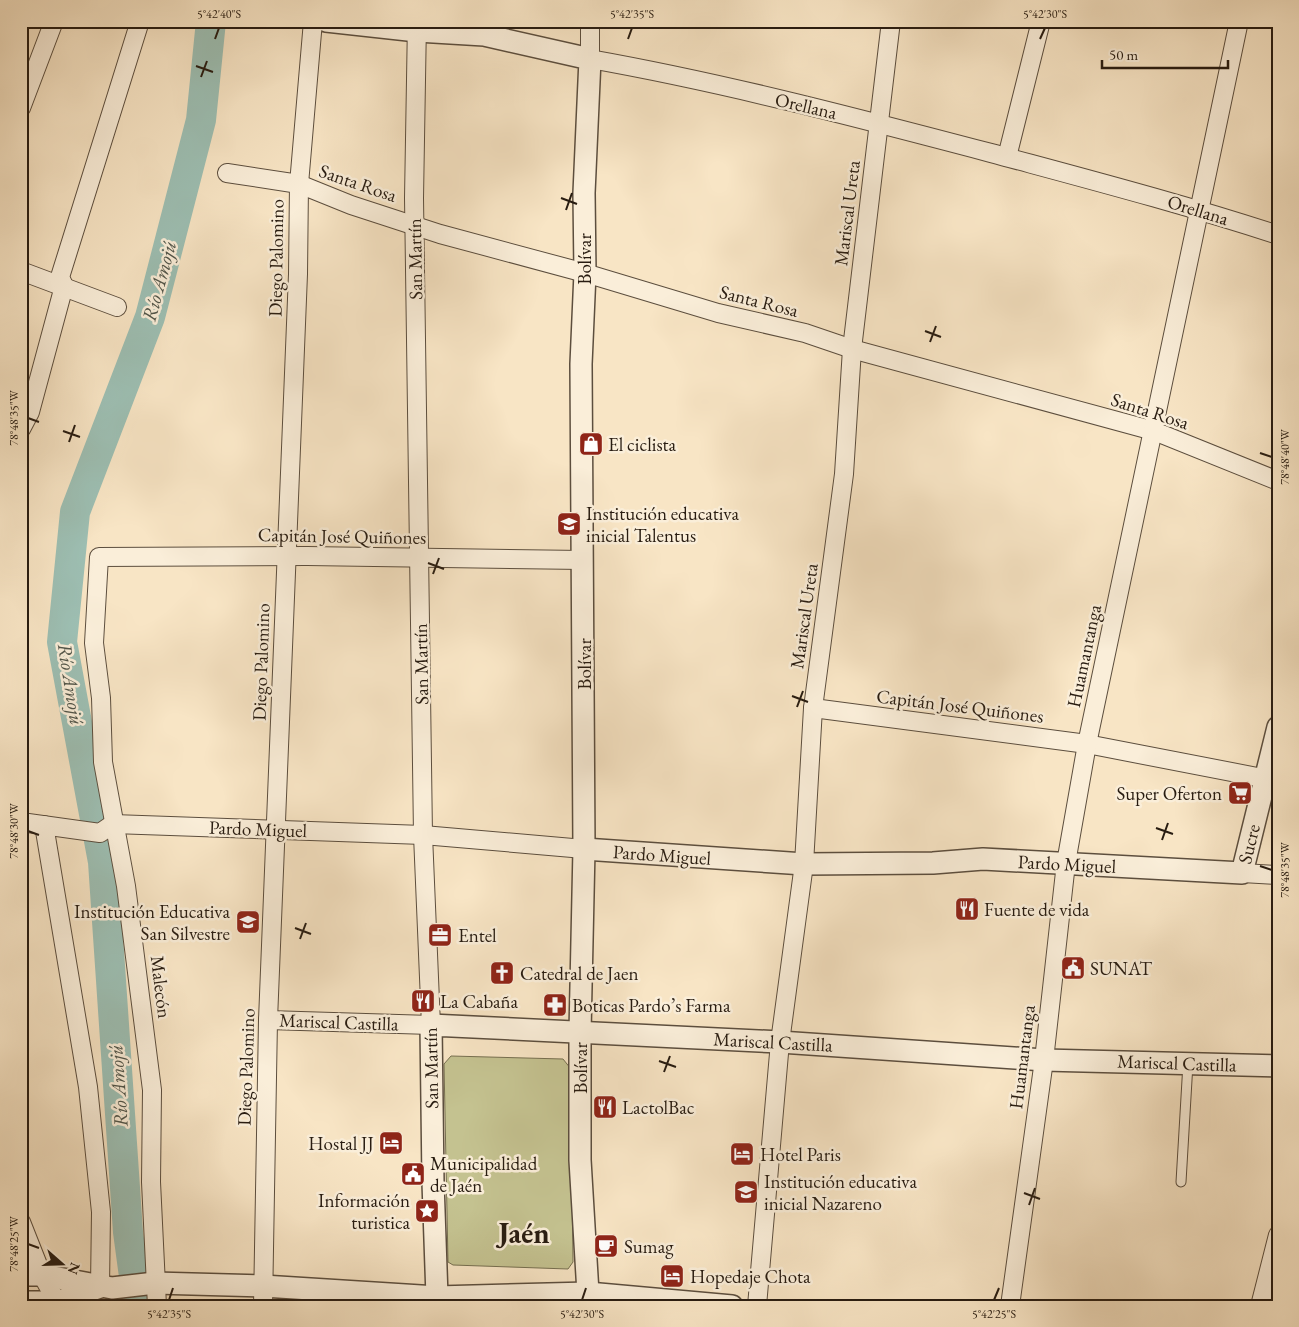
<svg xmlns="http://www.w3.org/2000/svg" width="1299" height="1327" font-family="'EB Garamond',serif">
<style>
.green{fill:#c4c290;stroke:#766f50}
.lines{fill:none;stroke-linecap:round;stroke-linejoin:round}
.river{stroke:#9dbfb3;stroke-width:30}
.service-casing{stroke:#5c4e3e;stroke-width:11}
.minor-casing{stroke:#5c4e3e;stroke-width:20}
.tertiary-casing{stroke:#5c4e3e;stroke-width:24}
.service{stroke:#faeed9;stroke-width:9}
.minor{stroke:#faeed9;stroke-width:18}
.tertiary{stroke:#faeed9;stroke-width:21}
.ticks{fill:none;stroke:#281c11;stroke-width:2}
.labels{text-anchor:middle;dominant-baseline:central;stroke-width:5;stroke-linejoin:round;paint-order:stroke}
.street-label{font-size:19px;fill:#281c11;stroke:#faeed9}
.poi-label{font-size:19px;fill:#281c11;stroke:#faeed9;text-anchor:start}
.water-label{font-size:20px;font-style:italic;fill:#51554a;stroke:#faeed9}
.town-label{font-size:29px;font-weight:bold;fill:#281c11;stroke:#faeed9}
.neatline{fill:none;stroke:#281c11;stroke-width:2}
.ticks-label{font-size:12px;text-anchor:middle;fill:#281c11}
</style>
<rect width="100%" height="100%" fill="#f8e5c5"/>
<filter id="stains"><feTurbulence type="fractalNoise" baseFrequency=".004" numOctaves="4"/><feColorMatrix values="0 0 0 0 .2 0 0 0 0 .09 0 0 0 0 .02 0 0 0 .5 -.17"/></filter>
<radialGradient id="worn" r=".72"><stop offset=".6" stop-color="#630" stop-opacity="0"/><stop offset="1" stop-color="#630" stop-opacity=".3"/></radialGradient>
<polygon class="green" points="451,1056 563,1059 571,1069 573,1262 568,1269 453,1265 448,1262 444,1064"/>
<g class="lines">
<polyline class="river" points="138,1306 128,1232 103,862 62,642 75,512 150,317 201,120 211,21"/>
<defs>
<polyline id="service" points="1181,1182 1188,1063"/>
<g id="minor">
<path d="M590,21v38c135,24 268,59 401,94 96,26 192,51 287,82"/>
<polyline points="21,108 54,21"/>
<polyline points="1007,157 1041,21"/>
<polyline points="227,173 299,184 351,205 440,234 585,273 718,313 805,333 852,349 1154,431 1278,481"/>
<polyline points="21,271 117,307"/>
<polyline points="21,429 30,412 64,286 60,277 140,21"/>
<polyline points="813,708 1087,744 1278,781"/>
<polyline points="21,822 100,833 113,824 423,835 584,849"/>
<polyline points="44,825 88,1087 101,1212 100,1287"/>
<polyline points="1242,873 1278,875"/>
<polyline points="268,1020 431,1025 423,835 414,198 417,21"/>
<polyline points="21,1222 42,1275 59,1306"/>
<polyline points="157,1306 151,1182 152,1090 126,886 103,762 101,698 94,643 99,557 307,556 583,560"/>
<polyline points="263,1306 268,1020 298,274 299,184 313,21"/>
<polyline points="757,1306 780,1042 804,864 813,708 844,474 852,349 891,21"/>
<polyline points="1010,1306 1044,1060 1066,863 1087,744 1239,21"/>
<polyline points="1260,1306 1278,1235"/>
</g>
<g id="tertiary">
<polyline points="326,21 417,31 484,35 590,59 584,193 585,273 581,364 584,849 580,1032 580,1160 588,1293"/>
<polyline points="584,849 804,864 933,863 983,859 1242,873 1278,727"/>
<polyline points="21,1275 42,1275 112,1288 155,1283 263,1286 437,1297 588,1293 732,1306"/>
<polyline points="437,1297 433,1182 431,1025 780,1042 1044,1060 1278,1066"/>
<polyline points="21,1302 57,1302 100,1287"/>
</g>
</defs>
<use href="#service" class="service-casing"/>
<use href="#minor" class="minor-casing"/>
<use href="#tertiary" class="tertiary-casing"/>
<use href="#service" class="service"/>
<use href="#minor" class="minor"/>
<use href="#tertiary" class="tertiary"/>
</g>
<path class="ticks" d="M215,39l4,-11M628,39l4,-11M1040,39l5,-11M196,66l17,6M201,77l6,-16M561,198l16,6M566,210l6,-17M925,331l16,6M930,342l6,-16M28,418l11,4M63,431l17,6M69,442l6,-17M1260,453l12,4M428,563l16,6M433,574l6,-16M792,696l16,6M797,707l6,-16M1156,828l17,6M28,831l11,4M1162,840l6,-17M1260,866l12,4M295,928l16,6M300,939l6,-16M659,1061l17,6M664,1072l6,-16M1024,1193l16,6M1029,1205l6,-17M28,1244l11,4M169,1300l4,-12M582,1300l4,-12M994,1300l5,-12"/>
<defs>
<symbol id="shop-square" viewBox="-11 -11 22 22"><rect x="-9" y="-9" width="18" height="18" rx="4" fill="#8f2418" stroke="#faeed9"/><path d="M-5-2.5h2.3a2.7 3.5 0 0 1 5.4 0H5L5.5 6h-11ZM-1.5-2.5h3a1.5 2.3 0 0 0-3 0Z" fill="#fff"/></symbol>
<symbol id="school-square" viewBox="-11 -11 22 22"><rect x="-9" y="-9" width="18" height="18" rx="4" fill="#8f2418" stroke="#faeed9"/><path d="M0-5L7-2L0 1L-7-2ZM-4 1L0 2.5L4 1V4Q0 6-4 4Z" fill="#fff"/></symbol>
<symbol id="supermarket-square" viewBox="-11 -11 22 22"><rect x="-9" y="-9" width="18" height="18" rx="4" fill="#8f2418" stroke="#faeed9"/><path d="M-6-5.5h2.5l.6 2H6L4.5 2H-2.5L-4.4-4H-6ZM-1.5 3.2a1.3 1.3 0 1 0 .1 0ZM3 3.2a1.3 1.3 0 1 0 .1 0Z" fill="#fff"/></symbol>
<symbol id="restaurant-square" viewBox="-11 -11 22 22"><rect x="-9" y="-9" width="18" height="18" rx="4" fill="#8f2418" stroke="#faeed9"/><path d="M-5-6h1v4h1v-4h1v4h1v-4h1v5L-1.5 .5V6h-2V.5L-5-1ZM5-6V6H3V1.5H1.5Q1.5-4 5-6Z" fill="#fff"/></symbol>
<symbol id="office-square" viewBox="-11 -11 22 22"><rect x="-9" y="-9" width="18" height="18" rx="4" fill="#8f2418" stroke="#faeed9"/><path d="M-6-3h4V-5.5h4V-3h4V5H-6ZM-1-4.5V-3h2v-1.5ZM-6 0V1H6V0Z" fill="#fff"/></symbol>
<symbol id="civic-square" viewBox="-11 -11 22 22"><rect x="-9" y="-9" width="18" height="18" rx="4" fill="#8f2418" stroke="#faeed9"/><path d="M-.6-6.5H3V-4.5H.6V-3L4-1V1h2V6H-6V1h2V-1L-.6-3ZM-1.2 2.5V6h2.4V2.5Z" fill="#fff"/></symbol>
<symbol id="church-square" viewBox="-11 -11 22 22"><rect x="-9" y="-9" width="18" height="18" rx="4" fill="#8f2418" stroke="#faeed9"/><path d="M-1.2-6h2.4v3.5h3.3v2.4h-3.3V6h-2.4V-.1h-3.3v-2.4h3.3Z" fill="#fff"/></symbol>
<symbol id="pharmacy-square" viewBox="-11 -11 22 22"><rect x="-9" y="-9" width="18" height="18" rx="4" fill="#8f2418" stroke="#faeed9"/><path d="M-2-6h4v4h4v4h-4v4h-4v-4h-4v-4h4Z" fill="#fff"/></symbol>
<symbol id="hotel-square" viewBox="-11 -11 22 22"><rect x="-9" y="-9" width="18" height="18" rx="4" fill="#8f2418" stroke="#faeed9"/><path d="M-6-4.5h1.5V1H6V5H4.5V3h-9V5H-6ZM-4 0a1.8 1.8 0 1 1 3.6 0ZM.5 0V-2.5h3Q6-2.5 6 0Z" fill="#fff"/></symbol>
<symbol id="sight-square" viewBox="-11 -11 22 22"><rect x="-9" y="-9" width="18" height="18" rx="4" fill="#8f2418" stroke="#faeed9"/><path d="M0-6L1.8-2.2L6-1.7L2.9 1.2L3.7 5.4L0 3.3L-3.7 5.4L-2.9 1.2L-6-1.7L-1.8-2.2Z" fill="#fff"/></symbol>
<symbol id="cafe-square" viewBox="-11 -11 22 22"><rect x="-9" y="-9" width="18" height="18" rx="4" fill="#8f2418" stroke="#faeed9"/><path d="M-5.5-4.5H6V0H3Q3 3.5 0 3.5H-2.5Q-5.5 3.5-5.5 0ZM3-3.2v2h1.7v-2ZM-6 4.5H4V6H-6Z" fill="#fff"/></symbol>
</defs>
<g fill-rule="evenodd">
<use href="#shop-square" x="577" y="430" width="28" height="28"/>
<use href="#school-square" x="555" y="510" width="28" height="28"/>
<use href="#supermarket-square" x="1226" y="779" width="28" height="28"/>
<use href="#restaurant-square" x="953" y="895" width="28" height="28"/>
<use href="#school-square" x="234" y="908" width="28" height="28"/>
<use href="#office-square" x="426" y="921" width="28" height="28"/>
<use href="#civic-square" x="1059" y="954" width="28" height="28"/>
<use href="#church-square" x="488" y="959" width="28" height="28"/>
<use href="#restaurant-square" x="409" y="987" width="28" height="28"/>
<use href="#pharmacy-square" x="541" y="991" width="28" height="28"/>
<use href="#restaurant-square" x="591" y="1093" width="28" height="28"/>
<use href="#hotel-square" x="377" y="1129" width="28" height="28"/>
<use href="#hotel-square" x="728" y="1140" width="28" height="28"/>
<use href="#civic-square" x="399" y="1160" width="28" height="28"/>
<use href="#school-square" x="732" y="1178" width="28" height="28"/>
<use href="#sight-square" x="413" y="1197" width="28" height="28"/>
<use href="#cafe-square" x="592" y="1232" width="28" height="28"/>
<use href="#hotel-square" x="658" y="1262" width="28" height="28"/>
</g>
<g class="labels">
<g class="street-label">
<text transform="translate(806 106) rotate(13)">Orellana</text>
<text transform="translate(358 183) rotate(19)">Santa Rosa</text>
<text transform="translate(1198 210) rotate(17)">Orellana</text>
<text transform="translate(847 213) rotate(-83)">Mariscal Ureta</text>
<text transform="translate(276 258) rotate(-89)">Diego Palomino</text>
<text transform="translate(415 259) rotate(-91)">San Martín</text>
<text transform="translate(584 259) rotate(-90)">Bolívar</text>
<text transform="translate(759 301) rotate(14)">Santa Rosa</text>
<text transform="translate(1150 411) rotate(18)">Santa Rosa</text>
<text transform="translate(342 536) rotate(1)">Capitán José Quiñones</text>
<text transform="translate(804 616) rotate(-82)">Mariscal Ureta</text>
<text transform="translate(1084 656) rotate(-78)">Huamantanga</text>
<text transform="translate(261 662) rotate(-88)">Diego Palomino</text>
<text transform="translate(421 664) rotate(-91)">San Martín</text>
<text transform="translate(584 664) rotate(-90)">Bolívar</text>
<text transform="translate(960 706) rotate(7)">Capitán José Quiñones</text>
<text transform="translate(258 829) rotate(2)">Pardo Miguel</text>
<text transform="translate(1249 844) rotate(-76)">Sucre</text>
<text transform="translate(662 855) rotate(4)">Pardo Miguel</text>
<text transform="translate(1067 864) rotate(3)">Pardo Miguel</text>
<text transform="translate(161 987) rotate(83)">Malecón</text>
<text transform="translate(339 1022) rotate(2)">Mariscal Castilla</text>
<text transform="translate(773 1042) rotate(3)">Mariscal Castilla</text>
<text transform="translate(1022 1057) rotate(-83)">Huamantanga</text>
<text transform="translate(1177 1063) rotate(2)">Mariscal Castilla</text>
<text transform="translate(246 1067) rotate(-88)">Diego Palomino</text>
<text transform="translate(431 1068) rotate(-91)">San Martín</text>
<text transform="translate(580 1068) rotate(-90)">Bolívar</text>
</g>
<g class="poi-label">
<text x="608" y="444">El ciclista</text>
<text x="586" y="513">Institución educativa<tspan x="586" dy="22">inicial Talentus</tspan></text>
<text x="1222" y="793" text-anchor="end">Super Oferton</text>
<text x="984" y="909">Fuente de vida</text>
<text x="230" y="911" text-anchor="end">Institución Educativa<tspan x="230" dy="22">San Silvestre</tspan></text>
<text x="458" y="935">Entel</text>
<text x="1090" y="968">SUNAT</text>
<text x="520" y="973">Catedral de Jaen</text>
<text x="440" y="1001">La Cabaña</text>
<text x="572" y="1005">Boticas Pardo’s Farma</text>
<text x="622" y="1107">LactolBac</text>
<text x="374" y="1143" text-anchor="end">Hostal JJ</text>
<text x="760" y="1154">Hotel Paris</text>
<text x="430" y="1163">Municipalidad<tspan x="430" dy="22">de Jaén</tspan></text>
<text x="764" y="1181">Institución educativa<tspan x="764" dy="22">inicial Nazareno</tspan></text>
<text x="410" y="1200" text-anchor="end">Información<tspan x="410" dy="22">turistica</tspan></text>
<text x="624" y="1246">Sumag</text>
<text x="690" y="1276">Hopedaje Chota</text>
</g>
<g class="water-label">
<text transform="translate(159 281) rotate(-75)">Río Amojú</text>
<text transform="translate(71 684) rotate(81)">Río Amojú</text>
<text transform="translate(118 1086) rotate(-94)">Río Amojú</text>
</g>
<g class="town-label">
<text x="524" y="1233">Jaén</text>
</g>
</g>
<rect width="1299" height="1327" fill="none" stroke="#f8e5c5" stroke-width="55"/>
<g transform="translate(62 1264) rotate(110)" stroke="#faeed9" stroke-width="4" paint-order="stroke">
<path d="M0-4L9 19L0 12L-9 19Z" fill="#281c11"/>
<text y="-8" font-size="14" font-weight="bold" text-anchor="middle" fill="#281c11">N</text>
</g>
<path d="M1102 60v8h126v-8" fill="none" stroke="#281c11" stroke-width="2.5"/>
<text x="1109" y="60" font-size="15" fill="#281c11" stroke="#faeed9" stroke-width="4" paint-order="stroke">50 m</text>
<rect x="28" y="28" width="1244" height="1272" class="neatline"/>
<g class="ticks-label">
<text x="219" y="18">5°42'40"S</text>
<text x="632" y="18">5°42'35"S</text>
<text x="1045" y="18">5°42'30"S</text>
<text transform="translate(14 418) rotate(-90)" y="4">78°48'35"W</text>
<text transform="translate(1285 457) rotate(-90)" y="4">78°48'40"W</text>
<text transform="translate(14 831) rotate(-90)" y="4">78°48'30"W</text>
<text transform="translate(1285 870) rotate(-90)" y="4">78°48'35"W</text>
<text transform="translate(14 1244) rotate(-90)" y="4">78°48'25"W</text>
<text x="169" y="1318">5°42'35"S</text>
<text x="582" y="1318">5°42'30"S</text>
<text x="994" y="1318">5°42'25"S</text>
</g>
<rect width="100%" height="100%" filter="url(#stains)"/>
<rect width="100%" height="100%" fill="url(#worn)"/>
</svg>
